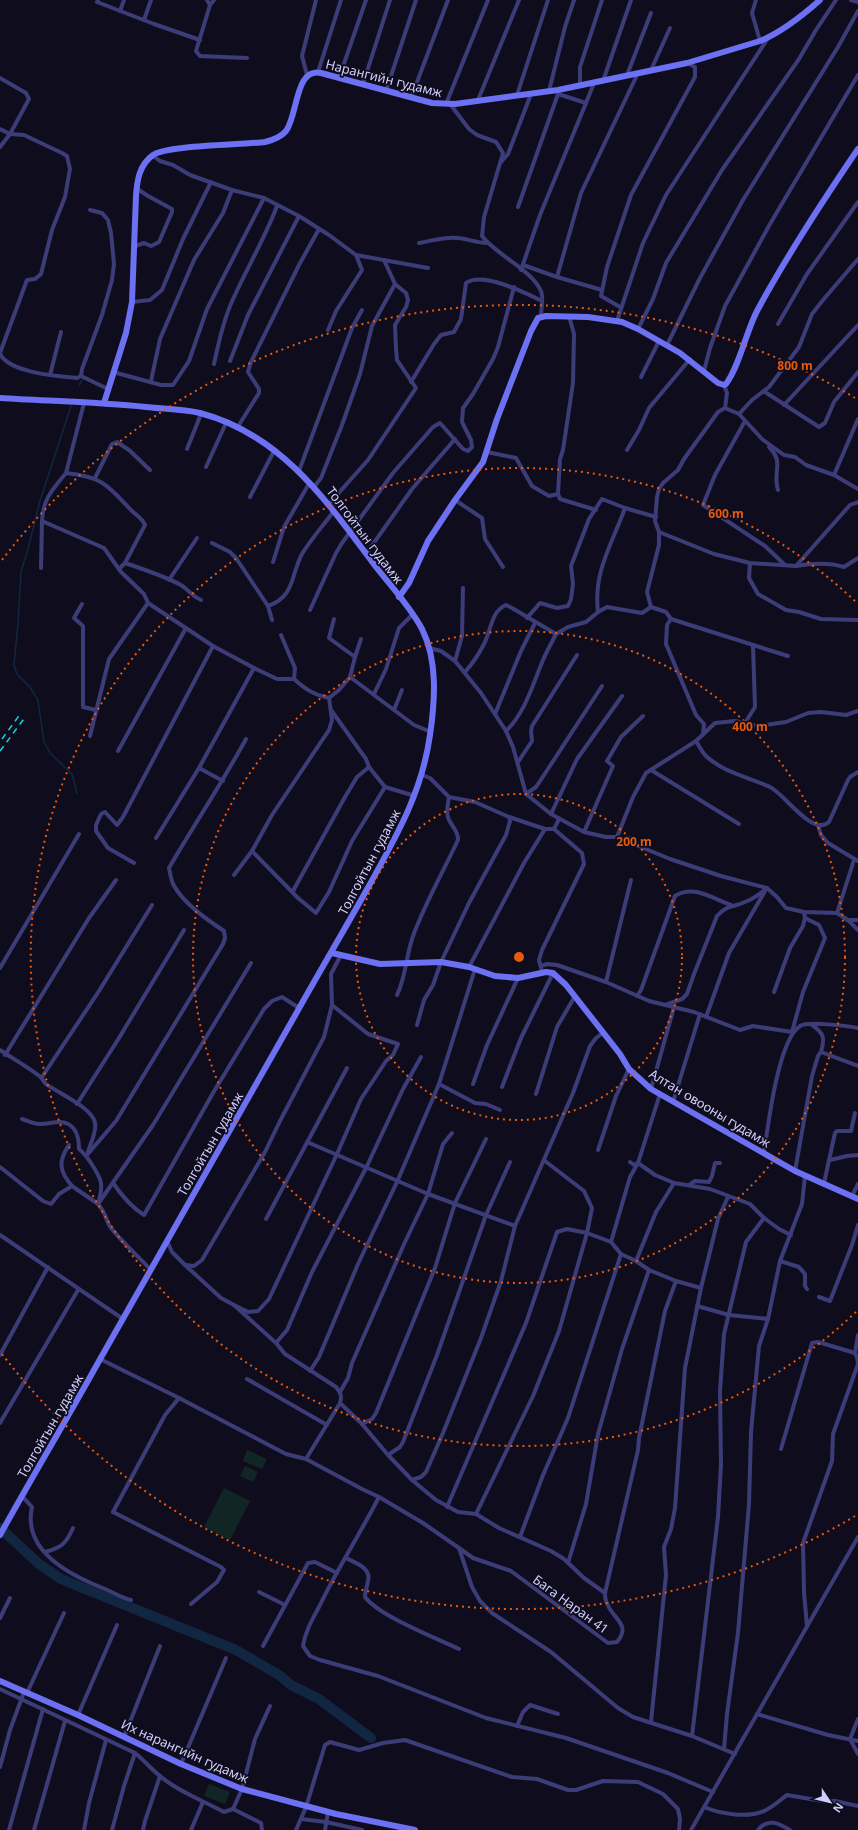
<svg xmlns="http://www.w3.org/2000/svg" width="858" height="1830" font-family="'Noto Sans',sans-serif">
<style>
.green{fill:#112624}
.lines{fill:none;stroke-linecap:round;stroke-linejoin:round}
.stream{stroke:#112741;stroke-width:1.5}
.river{stroke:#112741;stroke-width:10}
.street{stroke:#3c3d78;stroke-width:4}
.secondary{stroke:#6c70f3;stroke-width:6}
.rail{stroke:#12d8e1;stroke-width:1.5;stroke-dasharray:6 5;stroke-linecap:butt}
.ring{fill:none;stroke:#e8590c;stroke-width:2;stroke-dasharray:2 4}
.labels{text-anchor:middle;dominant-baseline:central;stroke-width:3.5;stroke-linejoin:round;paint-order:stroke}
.street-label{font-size:13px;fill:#d0cdfb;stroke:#0f0d1d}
.centre{fill:#e8590c;stroke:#0f0d1d;stroke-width:2}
.ring-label{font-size:12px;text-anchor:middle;font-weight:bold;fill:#e8590c;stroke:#0f0d1d;stroke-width:3.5;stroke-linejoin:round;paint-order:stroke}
</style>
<rect width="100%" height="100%" fill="#0f0d1d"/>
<g class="green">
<polygon points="247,1450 267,1459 262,1469 243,1461"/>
<polygon points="245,1466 258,1472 253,1482 240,1476"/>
<polygon points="224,1488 250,1501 230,1540 204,1527"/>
<polygon points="209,1784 230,1792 225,1804 204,1796"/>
</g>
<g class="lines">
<g class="stream">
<polyline points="79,386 82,380"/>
<polyline points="71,406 40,501 28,549 21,572 18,623 14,665 17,674 30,687 38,700 44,742 50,753 72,774 77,793"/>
</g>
<polyline class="river" points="0,1528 39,1564 61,1579 236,1650 279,1675 291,1685 319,1699 371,1738"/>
<g class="street">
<polyline points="98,0 97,2 154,24 200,40"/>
<polyline points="207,0 210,5"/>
<polyline points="214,0 210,5 196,51 200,56 247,58"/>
<polyline points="756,0 752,13 760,41"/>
<polyline points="851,0 858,2"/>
<polyline points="120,11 124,0"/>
<polyline points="144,20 151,0"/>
<polyline points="651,70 670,28"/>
<polyline points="318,72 341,0"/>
<polyline points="307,75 302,56 316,0"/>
<polyline points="627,75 651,13"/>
<polyline points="0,78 26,93 29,99 10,134 0,147"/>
<polyline points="339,78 366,0"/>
<polyline points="603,81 631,0"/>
<polyline points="363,84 390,0"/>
<polyline points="580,85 580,67 602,0"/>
<polyline points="386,91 416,0"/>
<polyline points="549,91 565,27 574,0"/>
<polyline points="517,95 548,0"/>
<polyline points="411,98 448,0"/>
<polyline points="478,100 519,0"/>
<polyline points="586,103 594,83"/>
<polyline points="446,104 488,0"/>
<path d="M450,104l19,25 8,6 19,7 7,11 -19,64 -2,19c14,19 49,33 59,55 3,7 0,17 0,25"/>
<polyline points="0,129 10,134 24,135 62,153 67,156 70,169 65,197 52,230 41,274 35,279 27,280 0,353"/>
<polyline points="152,155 160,161 173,165 190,175 232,190 264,198 299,216 329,235 356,255 428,268"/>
<polyline points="501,162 508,154 531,94"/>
<polyline points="518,207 558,94 586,103 540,215 521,270"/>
<path d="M419,243c13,-2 26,-7 39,-5 10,1 19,5 29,5"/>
<polyline points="135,246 144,243 151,246 159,242 172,212 172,209 148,196 136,188"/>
<polyline points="523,265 557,277 602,290"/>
<polyline points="557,277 581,193 638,73"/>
<polyline points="132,302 150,300 162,290 183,239 211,182"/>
<polyline points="620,307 601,296 607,267 631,195 695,77 695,67 687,63"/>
<polyline points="569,316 574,334 573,383 563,450 560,459 558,494 560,499 596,510"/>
<polyline points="617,321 643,243 666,195 768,38"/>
<polyline points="778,324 807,274 858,202"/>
<polyline points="638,329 653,299 666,263 722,170 799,59 816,30 836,0"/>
<polyline points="328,330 336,311 362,270 356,255"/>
<polyline points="667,345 700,278 743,200 838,47 858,11"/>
<path d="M0,354c10,19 57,22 77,24l4,-2 27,13"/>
<polyline points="230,361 248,315 299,216"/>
<path d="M214,364c5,-23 10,-46 20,-67 14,-31 31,-59 43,-91"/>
<polyline points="704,371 710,348 725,306 770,224 858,75"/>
<polyline points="113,372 161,385 173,385 189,361 207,309 264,198"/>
<polyline points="50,375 61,332"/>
<polyline points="81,376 82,369 102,315 112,280 114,264 111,233 108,220 102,213 90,210"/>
<polyline points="641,377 659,341"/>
<polyline points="151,381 160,339 194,260 223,213 232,190"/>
<path d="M411,382l23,-38 7,-9 13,-3 7,-13 5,-36c16,-12 60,10 76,18"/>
<polyline points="724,385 727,393 725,408"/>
<polyline points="765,392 819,427 825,423 834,402 858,372"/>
<polyline points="784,405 858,325"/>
<polyline points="739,414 762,439 784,455 795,457 806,465 834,475 858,489"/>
<polyline points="745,421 715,475 703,505 765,546 785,565"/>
<polyline points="237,428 259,393 259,389 248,372 251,362 299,265 319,229"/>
<path d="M769,447c16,16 3,24 9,43"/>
<polyline points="187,449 201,414"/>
<polyline points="627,450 639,430 649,408 690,359"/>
<polyline points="487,452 516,458 532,486 549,496 558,494"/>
<polyline points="206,467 226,423"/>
<polyline points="299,471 352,328 362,310"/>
<polyline points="66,473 84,403"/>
<polyline points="834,475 858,419"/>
<polyline points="95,478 112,444 117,442 129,450 150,470"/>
<polyline points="314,487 321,478 342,425 360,374 372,326 395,284"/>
<polyline points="250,497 274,451"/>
<polyline points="455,500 482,518 485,539 503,567"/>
<polyline points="328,505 368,460 416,388 397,360 396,349 395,325 406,307 408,300 406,293 395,284 384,260"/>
<polyline points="659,532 714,554 750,563 796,566 850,505 858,502"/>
<polyline points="212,543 230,552 236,558 268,606 272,620"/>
<polyline points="366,554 412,489 455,439"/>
<polyline points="273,562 284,527 310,482"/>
<path d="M125,563l20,-38c-3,-7 -8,-9 -13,-14 -24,-25 -28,-34 -66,-38 -14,17 -23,26 -24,48l62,27 17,24 23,22 4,9 65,43 41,22 23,11h17c11,10 20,16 35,19l10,-8 11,-13 64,48 17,7"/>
<polyline points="750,563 749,578 758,594 786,610 799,612 821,619 858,620"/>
<path d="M796,566c17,-3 32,-4 48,1l14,-9"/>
<polyline points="41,568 42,521"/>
<path d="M119,569l6,-6c18,6 39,13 56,22 8,5 9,10 20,15"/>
<polyline points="169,580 197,538"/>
<polyline points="82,604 74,618 83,626 83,707 96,710"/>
<path d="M268,606c27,-9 23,-32 34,-52 9,-15 21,-28 31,-42"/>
<polyline points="310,610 336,553 342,543 393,473 433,427 440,423 463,449 468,451 472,447 471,440 462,422 463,408 473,394 493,359 498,347 514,287"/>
<path d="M598,612c-5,-40 14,-68 27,-104"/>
<polyline points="527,618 540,603 557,608 568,606 571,599 573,584 571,566 589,519 602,499 625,508 656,517"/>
<polyline points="334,619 329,638 355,657 350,677"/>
<polyline points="671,619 667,625 666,644 696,715 704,724 703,735"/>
<polyline points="281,635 295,668 294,679"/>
<polyline points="429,648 441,651 455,661 481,693 506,731 513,747 526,794 551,814 584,832 606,837 617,837 670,859 721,876 767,888 777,897 786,908 804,912 837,913 848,920 858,930"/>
<polyline points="788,656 671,619 666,612 651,607 647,592 659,545 659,532 655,521 657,497 659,489 663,483 678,470 684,459 718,412 725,408 739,414 752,400 769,387 799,347 812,314 823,300 858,259"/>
<polyline points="355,657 361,639"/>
<polyline points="455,661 462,636 463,588"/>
<path d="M465,672c7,-8 14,-18 19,-28 7,-13 7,-33 22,-39l6,3 44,26 12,-7 18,-5 12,-10 9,-5 35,6 9,-6"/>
<polyline points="374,694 386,669 399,628 412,615"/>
<polyline points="331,710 366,759 369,767 385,787 415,796"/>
<polyline points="394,710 402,690"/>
<polyline points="495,714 521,651 535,623"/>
<polyline points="745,723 755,707 753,646"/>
<path d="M506,731c18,-17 26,-44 35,-66 4,-11 10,-21 15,-31"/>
<polyline points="90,736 109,659 148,603"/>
<path d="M696,741c3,5 6,11 10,15 18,17 43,21 64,31 15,7 42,50 59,35l19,-42 2,-3 8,-5"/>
<polyline points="118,751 186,628"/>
<polyline points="518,762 532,741 531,731 532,726 577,655"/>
<polyline points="199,768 223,781"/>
<polyline points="651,770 739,824"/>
<polyline points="422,775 430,778 449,797 475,802 509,817 545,829"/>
<polyline points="526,794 536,787 546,772 602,686"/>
<polyline points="551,814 577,759 622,696"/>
<polyline points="818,825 821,835 828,843 858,861"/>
<polyline points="584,832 613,766 607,761 621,737 643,716"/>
<polyline points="617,837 633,797 646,773 696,741 715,723 735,721 758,726 786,722 808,713 821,712 846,715 858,711"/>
<polyline points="156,838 199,768 254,668"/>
<polyline points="252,851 298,898 316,913 329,892 352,841 385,787"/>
<polyline points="134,863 108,848 96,831 96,825 101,814 105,812 117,825 123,817 213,646"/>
<polyline points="234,875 252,851 272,815 329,730 332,720 329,698"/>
<polyline points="293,891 345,797 357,777 369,767"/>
<polyline points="837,913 854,860"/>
<polyline points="847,920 858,920"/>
<polyline points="541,966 547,964 557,965 606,982 649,1001 694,1012 740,1030 753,1026 792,1032 803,992 825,938 819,925 805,918 804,912"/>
<polyline points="469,967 524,863 545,829 554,829"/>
<polyline points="0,968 79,834"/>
<polyline points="542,972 539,960 542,950 584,864 582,853 554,829 559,819"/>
<polyline points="606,982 631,880"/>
<polyline points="774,992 790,948 803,926 805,918"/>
<path d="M397,995c9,-18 9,-39 16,-59 12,-33 30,-64 45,-96 1,-9 -8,-15 -10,-23 -2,-7 0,-13 1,-20"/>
<path d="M637,996l4,-6 34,-94c19,-12 38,3 56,9"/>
<path d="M665,1005l17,-6 5,-5 7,-20 23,-58c11,-12 15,-8 28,-14 8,-3 15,-8 22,-14"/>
<polyline points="706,1017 729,953 765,891"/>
<polyline points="417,1025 424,1000 433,985 441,962 469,903 506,835 510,821 509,817"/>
<path d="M812,1025c12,8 13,13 9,27l37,14"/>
<path d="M0,1050c12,8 26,16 38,25 4,2 5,6 8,9 12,9 47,24 49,39 2,9 -5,21 -7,29"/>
<polyline points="5,1055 89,918 116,880"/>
<polyline points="42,1077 99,991 152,905"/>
<polyline points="439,1084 475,1103 486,1104 500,1110"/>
<polyline points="473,1084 487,1045 518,978"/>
<polyline points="502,1087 521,1038 553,973"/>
<polyline points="651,1089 674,1007"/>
<polyline points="536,1094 557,1027 575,996"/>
<polyline points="673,1102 700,1014"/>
<polyline points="77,1104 119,1038 184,930"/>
<path d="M22,1119c6,2 12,5 18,5 7,0 13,-2 19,-2 16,0 20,14 20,27 6,5 8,8 12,14 11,17 13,21 7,41 9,10 7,16 13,24 12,15 26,27 39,41"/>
<polyline points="307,1142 428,1194 515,1226"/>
<path d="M69,1145c-11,16 -10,26 3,41"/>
<polyline points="598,1150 616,1096 629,1069"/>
<path d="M764,1153c4,-27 14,-113 36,-127 8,-5 48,0 58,2"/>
<path d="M87,1155l29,-34 107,-177 2,-6 -1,-7c-18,-12 -41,-28 -51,-47 -2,-5 -3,-11 -4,-16 25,-43 53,-85 77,-129"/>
<polyline points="830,1160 847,1156 858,1155"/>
<polyline points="630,1162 634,1165 638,1163 655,1175 674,1183 710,1189 750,1204 764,1218 779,1229 791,1235"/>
<polyline points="0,1167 43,1201 51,1204 59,1194 72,1186 98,1204 153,1125 251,963"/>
<polyline points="795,1171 812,1076 818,1056 821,1052"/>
<path d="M113,1183c9,13 18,24 31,32l69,-122 51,-84 8,-8 10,-4 17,11"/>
<polyline points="824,1183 835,1133 837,1131 851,1131 855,1113"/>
<polyline points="689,1185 695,1181 709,1182 712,1176 715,1163 720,1163"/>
<polyline points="852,1196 858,1184"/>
<polyline points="266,1219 347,1068"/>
<polyline points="0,1235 123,1319"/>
<path d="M167,1241l5,11 13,13 36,33 13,7 42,38 9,11 51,33c5,6 6,9 4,16"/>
<polyline points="611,1242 630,1177 638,1163 660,1094"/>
<polyline points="636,1261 656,1212 674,1183"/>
<polyline points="780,1261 799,1267 805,1274 805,1286 807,1289"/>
<polyline points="185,1265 194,1266 202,1260 265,1152 280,1121 324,1037 332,1005"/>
<polyline points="819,1297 830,1301 852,1245 858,1225"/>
<polyline points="234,1305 248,1312 258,1311 269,1299 337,1154 361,1099 386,1061 393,1055 398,1044 368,1034 332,1005 331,974 341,955"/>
<polyline points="697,1306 729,1315 768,1319"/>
<polyline points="276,1343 287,1330 312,1272 366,1168 403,1089 421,1057"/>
<polyline points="0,1355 48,1267"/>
<polyline points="100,1359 179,1398 286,1454 306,1459 362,1489 379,1497 423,1523 459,1548 472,1587 480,1601 492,1613 551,1652 618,1708 633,1717 692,1736 735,1754"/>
<polyline points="310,1371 319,1357 358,1264 397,1182 439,1084 475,969"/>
<polyline points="247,1379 327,1425"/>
<polyline points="340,1392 348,1378 352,1363 405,1242 428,1194 443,1144 452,1133"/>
<polyline points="179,1398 165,1415 113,1512 221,1567 224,1570 217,1582 191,1604"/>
<polyline points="0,1423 78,1290"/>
<polyline points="362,1424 372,1419 376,1413 435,1268 455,1203 486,1139"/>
<polyline points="781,1449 812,1343 818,1342 855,1353"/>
<polyline points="388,1455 400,1447 403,1442 437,1355 486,1215 510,1162"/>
<path d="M306,1459l34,-56 22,21 26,31 24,25 24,20 22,12 18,2 23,14 52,23 13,8 20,19 21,15c0,3 0,7 2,10 5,16 25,21 10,39l-9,1 -97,-72 -38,-13 -14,-10"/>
<polyline points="412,1480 421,1477 426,1472 443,1433 481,1338 501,1281 515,1226 573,1093 590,1046 596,1038 604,1032"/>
<path d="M22,1496l10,11c-10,45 40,69 73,82 9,4 17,9 26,11"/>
<path d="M379,1497c-19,37 -42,72 -60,110 -7,13 -14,25 -16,39l7,10 10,4 58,16 108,42 80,20 102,35 45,19"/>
<polyline points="447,1507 526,1323 557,1232 567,1229 587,1233 611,1242 621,1254 636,1261 649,1270 676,1281 701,1288"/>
<polyline points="476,1514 533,1396 559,1331 587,1233 592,1208 584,1191 545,1161"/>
<polyline points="520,1537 543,1475 568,1418 621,1254"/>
<path d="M45,1552c16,-4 21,-8 28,-24"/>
<path d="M346,1558c9,5 26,10 22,23 -1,6 -3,10 -3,16 14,19 71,41 94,52"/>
<polyline points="568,1563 586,1504 598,1434 622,1349 649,1270"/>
<polyline points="259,1592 285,1605"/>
<polyline points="605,1593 638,1450 639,1438 665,1311 676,1281"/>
<polyline points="0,1618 10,1598"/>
<polyline points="807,1626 804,1593 803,1543 832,1461 833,1434 858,1364 857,1357 855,1353 858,1335"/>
<polyline points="263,1646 308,1563 315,1562 337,1573"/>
<path d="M0,1689l135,64c9,7 16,16 25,23 17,15 44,25 64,36l9,-3 9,-20 13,-50 15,-33"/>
<polyline points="27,1693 64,1613"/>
<polyline points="757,1714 828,1735 858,1741"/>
<polyline points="78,1715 117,1625"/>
<polyline points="858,1719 850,1739 858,1754"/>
<polyline points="651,1722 666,1575 664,1547 671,1529 675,1508 685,1368 701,1288 718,1219 728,1197"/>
<polyline points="517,1726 523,1712 530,1705 558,1714"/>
<polyline points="692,1736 718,1517 721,1464 720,1391 724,1334 746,1242 764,1218"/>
<polyline points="124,1737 160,1646"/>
<polyline points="724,1749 727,1714 738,1633 749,1504 751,1432 759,1346 768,1319 780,1261 802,1204 805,1176"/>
<polyline points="181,1764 226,1658"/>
<polyline points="0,1767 10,1730 24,1692"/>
<path d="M704,1807c17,7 45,12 62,3 8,-4 14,-10 21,-15l35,6h13l23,5"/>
<polyline points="233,1809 261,1823 262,1830"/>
<polyline points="301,1819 326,1822 362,1830"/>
<polyline points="9,1830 43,1709"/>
<polyline points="34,1830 65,1721"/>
<polyline points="84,1830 89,1803 106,1740"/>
<polyline points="112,1830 124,1786 135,1753"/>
<polyline points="143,1830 145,1821 160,1776"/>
<polyline points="191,1830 203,1802"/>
<polyline points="296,1830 306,1807 325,1745 330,1742 359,1750 383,1743 405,1740 512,1777 537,1779 568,1790 576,1790 603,1781 638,1782 663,1794 678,1809 680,1819 679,1830"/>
<polyline points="325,1830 328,1812"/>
<polyline points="691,1830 858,1537"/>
<path d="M758,1830c10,-13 22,-6 32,0"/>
</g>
<g class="secondary">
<path d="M0,398c49,3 98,4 146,9 18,2 36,2 54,6 83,22 128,90 176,154 15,19 35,41 46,62 16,32 13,72 8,106 -8,57 -33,100 -60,149 -24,43 -49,85 -73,128 -66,116 -132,232 -198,349 -32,58 -67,116 -99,174"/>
<path d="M104,403l22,-70 6,-31 4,-106c1,-15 3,-31 17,-41 13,-10 90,-10 112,-13 8,-2 16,-5 21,-11 12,-16 9,-64 35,-58l111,30 23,1 103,-14 129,-27 73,-22c22,-9 42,-25 60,-41"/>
<path d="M399,597l10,-14 19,-42 27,-41 28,-38 14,-43 34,-88 7,-13 8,-2 42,1 34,5 16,7 42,24 38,30 6,2 2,-1c13,-17 20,-52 31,-73 30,-56 65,-109 101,-162"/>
<polyline points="332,953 380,964 441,962 469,967 495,976 518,978 546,972 553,973 566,985 620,1054 629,1069 651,1089 795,1171 858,1199"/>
<polyline points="0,1681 78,1715 181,1764 242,1789 336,1814 415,1830"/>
</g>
<g class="rail">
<polyline points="2,739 21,713"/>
<polyline points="0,751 26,716"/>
</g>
</g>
<g class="ring">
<circle cx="519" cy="957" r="163"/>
<circle cx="519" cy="957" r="326"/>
<path d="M856 1312A489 489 0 1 1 856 602"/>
<path d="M855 1516A652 652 0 0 1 2 1354M2 560A652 652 0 0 1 855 398"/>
</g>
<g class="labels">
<g class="street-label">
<text transform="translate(384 78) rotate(14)">Нарангийн гудамж</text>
<text transform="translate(365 535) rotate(53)">Толгойтын гудамж</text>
<text transform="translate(369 862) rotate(-62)">Толгойтын гудамж</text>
<text transform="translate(710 1108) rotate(31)">Алтан овооны гудамж</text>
<text transform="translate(210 1144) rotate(-60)">Толгойтын гудамж</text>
<text transform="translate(50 1426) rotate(-60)">Толгойтын гудамж</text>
<text transform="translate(571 1604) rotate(36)">Бага Наран 41</text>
<text transform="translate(185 1751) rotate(24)">Их нарангийн гудамж</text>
</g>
</g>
<circle cx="519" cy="957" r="6" class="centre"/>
<g class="ring-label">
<text x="795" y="370">800 m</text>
<text x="726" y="518">600 m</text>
<text x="750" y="731">400 m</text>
<text x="634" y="846">200 m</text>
</g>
<g transform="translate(830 1802) rotate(125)" stroke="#0f0d1d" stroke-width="3" paint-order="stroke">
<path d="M0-3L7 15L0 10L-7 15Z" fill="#d0cdfb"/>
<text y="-6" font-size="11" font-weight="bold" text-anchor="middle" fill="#d0cdfb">N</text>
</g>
</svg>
